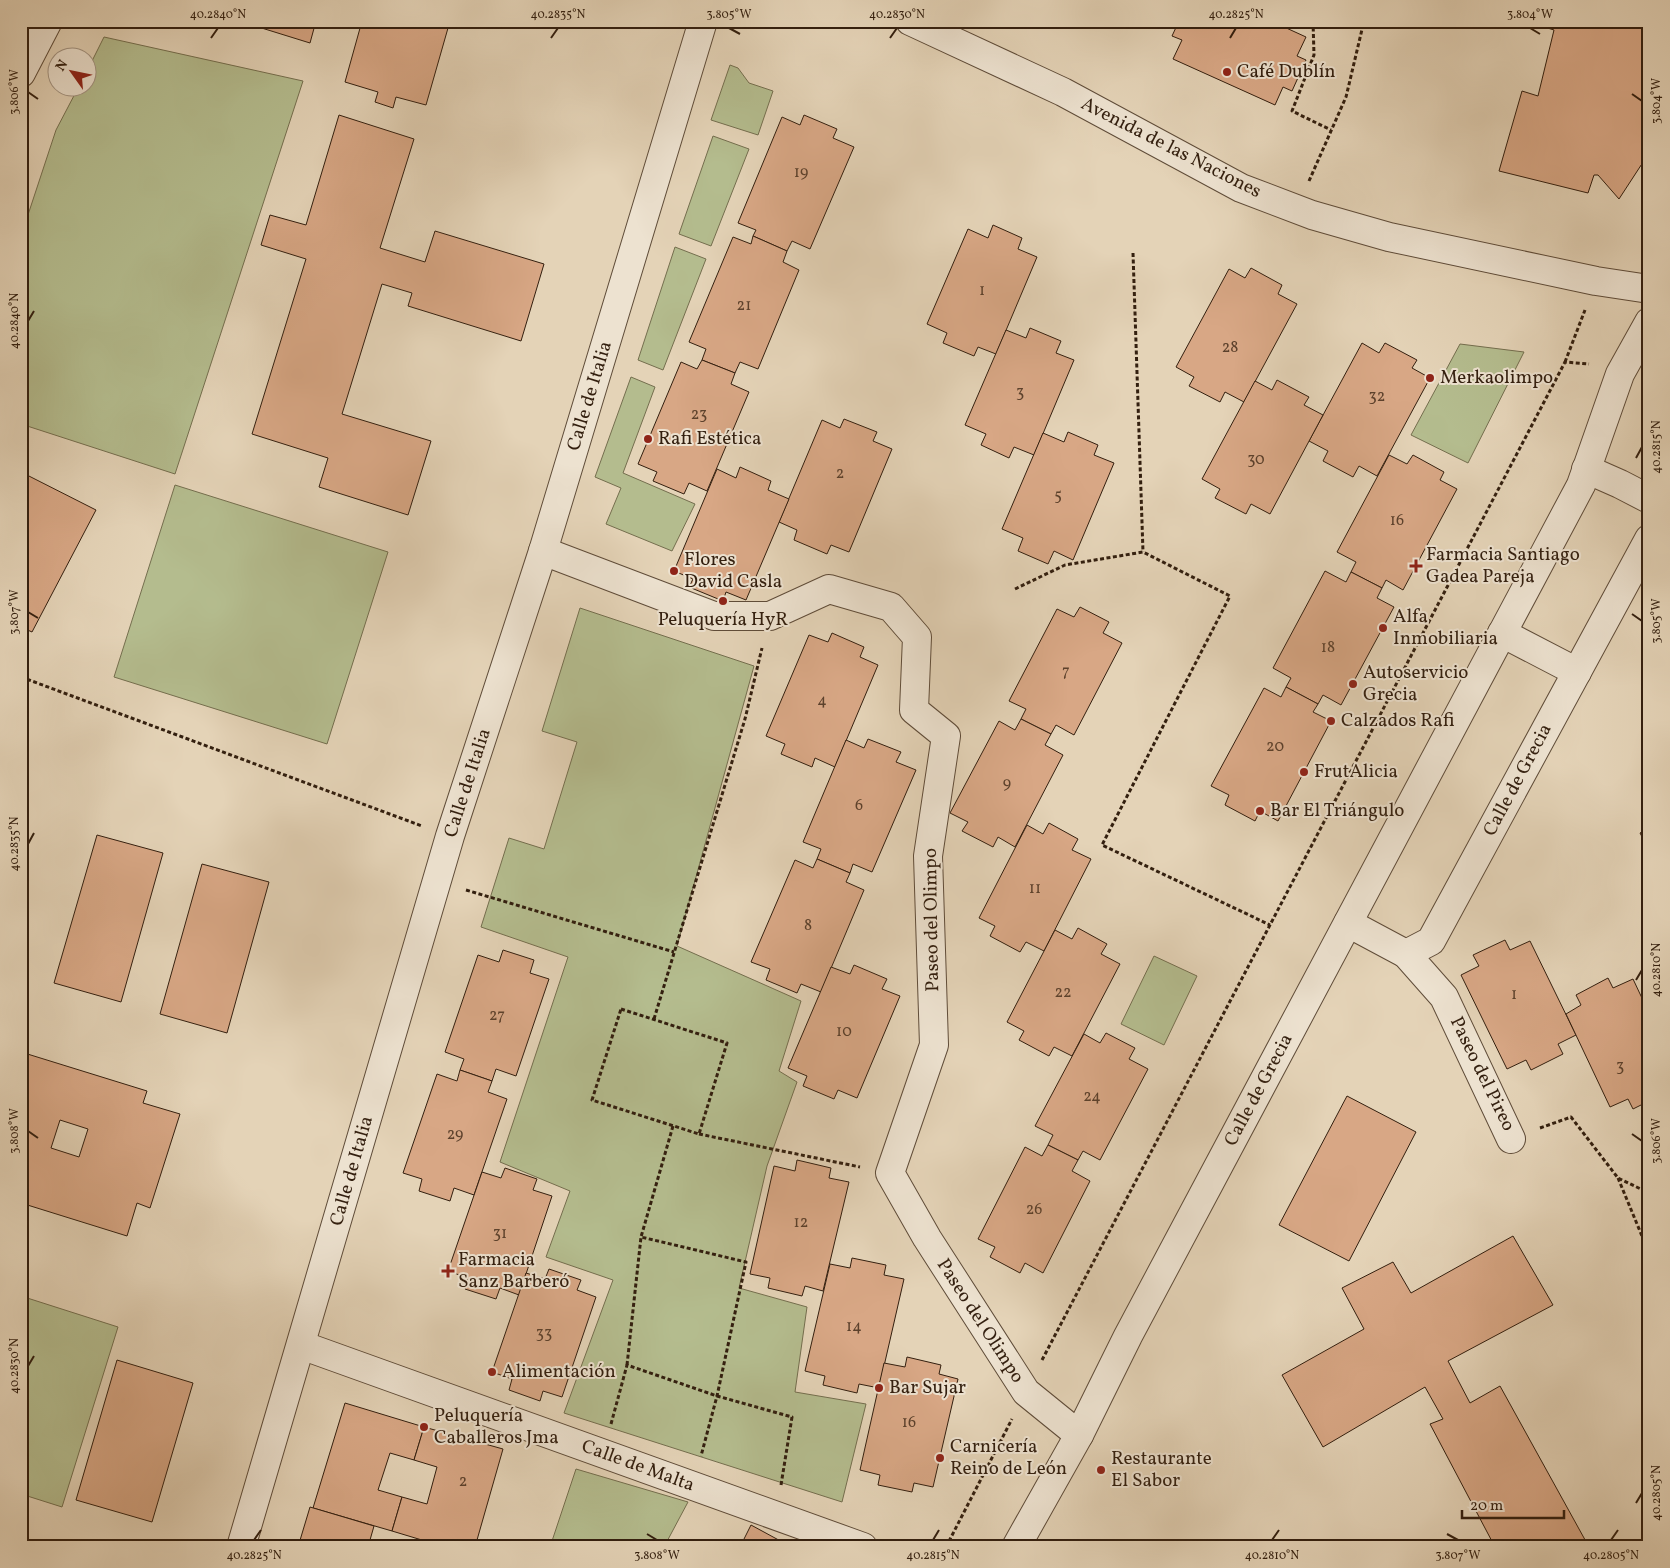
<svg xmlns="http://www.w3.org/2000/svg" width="1670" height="1568" font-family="Vollkorn,serif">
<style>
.green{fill:#b4bc8e;stroke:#746e4e}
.building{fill:#d8a785;stroke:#331f0f;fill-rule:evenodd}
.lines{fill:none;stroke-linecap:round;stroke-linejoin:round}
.minor-casing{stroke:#5f4c39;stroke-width:30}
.path{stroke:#331f0f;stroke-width:3;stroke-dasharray:4 2.5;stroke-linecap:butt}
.minor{stroke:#ede2d0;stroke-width:28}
.ticks{fill:none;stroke:#331f0f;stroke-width:2}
.poi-dot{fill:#8f2418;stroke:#ede2d0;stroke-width:2}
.labels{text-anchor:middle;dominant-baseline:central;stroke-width:4;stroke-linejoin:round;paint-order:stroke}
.number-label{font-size:16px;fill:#5c412c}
.poi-label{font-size:19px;fill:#331f0f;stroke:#ede2d0;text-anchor:start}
.street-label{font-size:19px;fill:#331f0f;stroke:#ede2d0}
.neatline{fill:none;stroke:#331f0f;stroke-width:2}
.ticks-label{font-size:12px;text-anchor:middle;fill:#331f0f}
</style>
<rect width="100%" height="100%" fill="#e4d3b7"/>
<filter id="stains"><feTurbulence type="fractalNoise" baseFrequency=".004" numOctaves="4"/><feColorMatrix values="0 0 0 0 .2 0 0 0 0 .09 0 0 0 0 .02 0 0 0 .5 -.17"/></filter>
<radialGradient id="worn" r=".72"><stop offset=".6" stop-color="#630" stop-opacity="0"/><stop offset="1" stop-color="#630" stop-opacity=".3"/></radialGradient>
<g class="green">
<polygon points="104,37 303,81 175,474 21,424 21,236 56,130 78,88 88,88 88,69"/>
<polygon points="730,65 738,68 749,83 773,91 758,135 711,120"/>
<polygon points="713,136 749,149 711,246 679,234"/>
<polygon points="675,247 706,259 663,370 638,360"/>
<polygon points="1460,344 1524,352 1468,463 1411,435"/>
<polygon points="631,377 655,387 623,473 695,504 672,551 606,524 621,488 595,477"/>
<polygon points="175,485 388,552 327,744 114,677"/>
<polygon points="580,608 754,666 677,946 801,1001 779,1071 797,1082 767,1166 739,1288 807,1307 795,1392 866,1404 842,1502 564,1413 613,1280 546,1257 570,1191 500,1162 568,957 481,927 509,838 544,849 577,742 542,731"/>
<polygon points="1154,956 1197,976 1164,1045 1121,1024"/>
<polygon points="21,1296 118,1327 62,1507 21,1494"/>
<polygon points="576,1469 688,1502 664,1547 550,1547"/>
</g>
<g class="building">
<polygon points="239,21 316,21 310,43"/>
<polygon points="362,21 450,21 426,105 396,97 393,108 375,102 378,92 345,82"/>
<polygon points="1179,21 1271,21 1306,37 1297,56 1306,60 1292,91 1283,87 1275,105 1173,59 1182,40 1172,36"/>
<polygon points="1542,21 1637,21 1649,27 1649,37 1646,44 1649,46 1649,153 1619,199 1598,175 1594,175 1588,193 1499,171 1522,91 1538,96 1554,30 1541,26"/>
<polygon points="339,115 414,139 380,248 425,262 435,231 544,264 521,341 408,306 412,293 382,284 342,414 431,441 408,515 319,487 328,458 252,434 306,259 261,245 270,215 306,225"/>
<polygon points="804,115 837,129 833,138 854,147 810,249 792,241 787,251 753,236 756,230 738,223 782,117 800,125"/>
<polygon points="993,225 1022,238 1018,249 1037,257 996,354 978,347 974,356 943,343 947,333 927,324 968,229 988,238"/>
<polygon points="753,236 787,251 783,262 799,270 758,369 740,362 735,373 702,360 706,349 689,342 733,237 751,244"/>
<polygon points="1251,268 1282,285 1278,294 1297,304 1244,402 1225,392 1220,402 1189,386 1194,377 1176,367 1229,269 1245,278"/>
<polygon points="1030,328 1061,341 1056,353 1074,360 1034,455 1014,447 1009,458 981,445 986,434 965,425 1006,330 1026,338"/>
<polygon points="1362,343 1379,353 1385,343 1417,360 1412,368 1430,378 1377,476 1359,466 1353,477 1323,461 1328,451 1309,441"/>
<polygon points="702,360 735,373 731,384 749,392 707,491 689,483 684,494 653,481 657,472 638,464 681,362 697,369"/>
<polygon points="1277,380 1309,397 1304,405 1323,415 1270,514 1251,504 1246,514 1215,498 1220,489 1202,479 1255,381 1272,390"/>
<polygon points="844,419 877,432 873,441 892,449 849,552 831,545 827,554 794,540 797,530 779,522 822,420 840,428"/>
<polygon points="1068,432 1098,445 1094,455 1114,463 1073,560 1054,551 1048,564 1018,551 1023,538 1002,529 1043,433 1064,442"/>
<polygon points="1389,455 1407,464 1413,455 1444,472 1440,480 1457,489 1403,590 1386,580 1382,588 1351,572 1356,562 1337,552"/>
<polygon points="740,467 771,481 768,490 789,499 746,600 726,592 723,601 689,587 693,579 674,571 717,469 736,478"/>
<polygon points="21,472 96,510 32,632 21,627"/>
<polygon points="1325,571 1346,582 1351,572 1382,588 1377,598 1394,607 1341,705 1323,695 1318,704 1286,687 1291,678 1273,668"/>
<polygon points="1080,607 1109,622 1103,633 1122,643 1074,735 1056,725 1051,734 1021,719 1026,709 1009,701 1057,609 1074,617"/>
<polygon points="832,633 864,647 860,657 878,665 835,767 815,758 812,767 781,754 785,744 766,736 809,635 828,642"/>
<polygon points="1286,687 1318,704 1313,712 1331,721 1278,821 1260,811 1255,821 1225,805 1229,795 1211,786 1264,688 1281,697"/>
<polygon points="1021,719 1051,734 1045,745 1063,755 1015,847 998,837 993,847 962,831 968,822 950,813 999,721 1015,730"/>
<polygon points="868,739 901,752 896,762 916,770 872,872 853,864 850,873 817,859 821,849 803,842 846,740 864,748"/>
<polygon points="1049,823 1078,839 1072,850 1091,859 1044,951 1026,942 1020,952 990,936 995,926 979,918 1027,825 1043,834"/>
<polygon points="1649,828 1649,850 1640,833"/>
<polygon points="97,835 163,853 121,1002 54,983"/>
<polygon points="817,859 850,873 846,882 864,890 821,992 801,984 797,993 766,980 770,969 751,962 795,860 813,868"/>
<polygon points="202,864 269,882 227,1033 160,1014"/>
<polygon points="1078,928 1107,944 1101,954 1120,964 1072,1056 1054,1047 1049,1056 1019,1040 1024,1031 1007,1022 1055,930 1072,939"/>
<polygon points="1505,940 1510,950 1530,941 1576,1035 1558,1044 1563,1054 1531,1070 1526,1060 1507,1069 1461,975 1479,966 1473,955"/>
<polygon points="503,950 534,960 530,973 549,979 516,1076 496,1069 492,1081 460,1070 464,1059 445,1052 478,955 499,962"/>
<polygon points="854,965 887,979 882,989 900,996 857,1098 838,1090 834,1099 803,1086 807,1076 788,1068 831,967 850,974"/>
<polygon points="1608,978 1613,988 1633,979 1649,1013 1649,1101 1633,1109 1628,1099 1610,1107 1566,1014 1581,1005 1576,995"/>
<polygon points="1106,1033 1135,1048 1129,1059 1148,1069 1100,1160 1083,1151 1078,1160 1048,1145 1053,1135 1035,1126 1084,1034 1100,1043"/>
<path d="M21,1052l126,39 -4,12 37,11 -30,94 -13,-5 -10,33 -106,-33zM60,1120l28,9 -9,28 -28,-9z"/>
<polygon points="460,1070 492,1081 488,1092 507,1099 474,1195 454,1188 450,1201 419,1191 422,1179 403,1173 437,1074 457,1081"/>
<polygon points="1347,1096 1416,1132 1349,1261 1279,1225"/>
<polygon points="1048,1145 1078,1160 1072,1171 1090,1181 1043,1273 1025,1263 1020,1273 990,1257 995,1247 978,1239 1025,1147 1042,1156"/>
<polygon points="797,1160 831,1168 829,1178 849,1182 823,1291 805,1286 802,1296 768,1288 770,1278 750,1274 774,1166 795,1171"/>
<polygon points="505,1168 537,1179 533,1190 552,1196 519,1295 500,1288 496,1299 465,1289 468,1278 448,1271 482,1172 501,1178"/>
<polygon points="1513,1236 1553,1305 1448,1361 1470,1403 1500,1386 1589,1547 1495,1547 1430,1424 1443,1419 1425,1387 1323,1447 1282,1375 1364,1329 1342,1288 1393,1262 1411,1293"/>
<polygon points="852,1258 886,1265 884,1275 904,1279 879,1388 859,1384 857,1393 823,1385 825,1376 805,1371 830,1264 850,1268"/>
<polygon points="549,1269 581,1280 577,1290 596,1297 562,1397 543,1391 540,1401 509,1390 512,1379 492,1372 526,1273 545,1279"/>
<polygon points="907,1357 941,1365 939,1374 958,1379 933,1487 914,1483 912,1492 878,1485 880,1475 860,1470 884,1363 905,1367"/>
<polygon points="117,1360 193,1383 152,1522 76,1500"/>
<polygon points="345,1403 424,1427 414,1460 390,1453 378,1490 402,1497 392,1531 313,1508"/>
<polygon points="424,1427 503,1449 475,1547 445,1547 392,1531 402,1497 427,1504 437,1467 414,1460"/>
<polygon points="310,1507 374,1526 368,1547 298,1547"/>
<polygon points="751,1525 786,1544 791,1547 740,1547"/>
</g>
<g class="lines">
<defs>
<g id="minor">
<polyline points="910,21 1063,92 1241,188 1312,215 1389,237 1596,281 1649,289"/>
<polyline points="21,73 48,21"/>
<polyline points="1586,469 1620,484 1649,499"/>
<polyline points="543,551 714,616 770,616 829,589 891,607 917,637 914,710 946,736 928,856 934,1045 890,1173 927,1238 1026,1392 1079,1435"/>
<polyline points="1502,633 1577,672"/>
<polyline points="1348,923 1406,954 1444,997 1511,1139"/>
<polyline points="1406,954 1431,941 1649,539"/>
<polyline points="301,1345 863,1547"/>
<polyline points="241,1547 450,836 543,551 703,21"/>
<polyline points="1016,1547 1079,1435 1128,1336 1581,485 1620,374 1649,322"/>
</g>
</defs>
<use href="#minor" class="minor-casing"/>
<g class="path">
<polyline points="1313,21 1314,55 1292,111 1331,130"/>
<polyline points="1309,181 1346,97 1364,21"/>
<polyline points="1133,253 1143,552"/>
<polyline points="1565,362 1585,310"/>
<polyline points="1015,589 1065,565 1143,552 1230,596 1102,845 1270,925"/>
<polyline points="21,677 422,826"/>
<polyline points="466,890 674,952"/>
<polygon points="621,1009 727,1043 699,1134 592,1100"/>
<polyline points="654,1019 745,719 762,648"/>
<polyline points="673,1126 641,1237 746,1262 717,1396 701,1456"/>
<polyline points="1540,1128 1571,1117 1618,1178 1649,1193"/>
<polyline points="699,1134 860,1167"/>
<polyline points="1618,1178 1649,1253"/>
<polyline points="1042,1360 1565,362 1589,364"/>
<polyline points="627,1365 641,1237"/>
<polyline points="611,1424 627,1365 717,1396 792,1417 781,1485"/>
<polyline points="946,1547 1012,1419"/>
</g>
<use href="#minor" class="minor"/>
</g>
<path class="ticks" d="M729,28l11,6M1530,28l10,6M211,38l7,-10M551,38l7,-10M890,38l7,-10M1230,38l6,-10M28,92l10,7M1632,94l10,7M28,321l6,-10M1636,458l6,-11M28,612l10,6M1632,614l10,7M28,844l6,-11M1636,980l6,-10M28,1131l10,7M1632,1134l10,7M28,1366l6,-10M1636,1503l6,-10M647,1534l10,6M1447,1534l11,6M254,1540l7,-10M933,1540l6,-10M1272,1540l7,-10M1611,1540l7,-10"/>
<g class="poi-dot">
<circle cx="1227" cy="72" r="5"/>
<circle cx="1430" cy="378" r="5"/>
<circle cx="648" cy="439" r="5"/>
<path d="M1413.5 558.5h5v5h5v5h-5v5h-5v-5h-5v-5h5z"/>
<circle cx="674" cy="571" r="5"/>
<circle cx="723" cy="601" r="5"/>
<circle cx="1383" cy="628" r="5"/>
<circle cx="1353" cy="684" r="5"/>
<circle cx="1331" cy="721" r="5"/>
<circle cx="1304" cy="772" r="5"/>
<circle cx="1260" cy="811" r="5"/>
<path d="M445.5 1263.5h5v5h5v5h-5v5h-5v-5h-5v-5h5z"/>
<circle cx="492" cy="1372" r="5"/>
<circle cx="879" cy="1388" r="5"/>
<circle cx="424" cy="1427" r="5"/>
<circle cx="940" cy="1458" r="5"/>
<circle cx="1101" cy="1470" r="5"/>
</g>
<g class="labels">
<g class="number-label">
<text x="801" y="173">19</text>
<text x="982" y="291">1</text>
<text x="744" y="306">21</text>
<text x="1230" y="348">28</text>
<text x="1020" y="393">3</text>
<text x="1377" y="397">32</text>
<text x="699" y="415">23</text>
<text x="1256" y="460">30</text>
<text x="840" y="474">2</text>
<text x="1058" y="496">5</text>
<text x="1397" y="521">16</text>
<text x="1328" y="648">18</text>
<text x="1066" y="672">7</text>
<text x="822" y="701">4</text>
<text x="1275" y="747">20</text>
<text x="1007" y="784">9</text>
<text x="859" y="806">6</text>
<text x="1035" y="889">11</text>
<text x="808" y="926">8</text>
<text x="1063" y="993">22</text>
<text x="1514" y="995">1</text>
<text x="497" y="1016">27</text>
<text x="844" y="1032">10</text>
<text x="1620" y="1067">3</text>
<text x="1092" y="1097">24</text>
<text x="455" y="1135">29</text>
<text x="1034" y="1210">26</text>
<text x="801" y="1223">12</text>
<text x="500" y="1234">31</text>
<text x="854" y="1327">14</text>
<text x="544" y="1334">33</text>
<text x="909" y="1423">16</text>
<text x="463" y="1482">2</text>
</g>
<g class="poi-label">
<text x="1237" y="72">Café Dublín</text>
<text x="1440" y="378">Merkaolimpo</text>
<text x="658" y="439">Rafi Estética</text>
<text x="1426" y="555">Farmacia Santiago<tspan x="1426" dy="22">Gadea Pareja</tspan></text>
<text x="684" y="560">Flores<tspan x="684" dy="22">David Casla</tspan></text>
<text x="1393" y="617">Alfa<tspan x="1393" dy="22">Inmobiliaria</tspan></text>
<text x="723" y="620" text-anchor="middle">Peluquería HyR</text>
<text x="1363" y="673">Autoservicio<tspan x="1363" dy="22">Grecia</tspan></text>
<text x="1341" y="721">Calzados Rafi</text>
<text x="1314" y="772">FrutAlicia</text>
<text x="1270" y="811">Bar El Triángulo</text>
<text x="458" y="1260">Farmacia<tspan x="458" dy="22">Sanz Barberó</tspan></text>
<text x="502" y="1372">Alimentación</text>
<text x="889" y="1388">Bar Sujar</text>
<text x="434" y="1416">Peluquería<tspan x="434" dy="22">Caballeros Jma</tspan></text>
<text x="950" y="1447">Carnicería<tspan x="950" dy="22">Reino de León</tspan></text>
<text x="1111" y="1459">Restaurante<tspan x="1111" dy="22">El Sabor</tspan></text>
</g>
<g class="street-label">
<text transform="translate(1171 148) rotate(27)">Avenida de las Naciones</text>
<text transform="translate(590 396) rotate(-73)">Calle de Italia</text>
<text transform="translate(1518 780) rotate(-62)">Calle de Grecia</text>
<text transform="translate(468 783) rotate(-72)">Calle de Italia</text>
<text transform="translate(932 920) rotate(-91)">Paseo del Olimpo</text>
<text transform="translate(1482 1074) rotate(64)">Paseo del Pireo</text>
<text transform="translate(1259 1090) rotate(-62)">Calle de Grecia</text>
<text transform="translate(352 1171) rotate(-74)">Calle de Italia</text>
<text transform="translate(980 1321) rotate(57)">Paseo del Olimpo</text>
<text transform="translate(638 1466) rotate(20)">Calle de Malta</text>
</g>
</g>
<rect width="1670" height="1568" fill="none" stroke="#e4d3b7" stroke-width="55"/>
<g transform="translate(72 72) rotate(303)"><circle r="24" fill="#ede2d0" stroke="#a39483"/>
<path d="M0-4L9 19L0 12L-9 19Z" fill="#8f2418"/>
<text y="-8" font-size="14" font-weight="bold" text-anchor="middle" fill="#331f0f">N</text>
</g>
<path d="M1462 1510v8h102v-8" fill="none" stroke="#331f0f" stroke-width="2.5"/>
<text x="1470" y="1510" font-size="15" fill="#331f0f" stroke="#ede2d0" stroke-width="4" paint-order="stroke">20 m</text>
<rect x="28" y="28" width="1614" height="1512" class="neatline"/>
<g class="ticks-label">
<text x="218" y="18">40.2840°N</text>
<text x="558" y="18">40.2835°N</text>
<text x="729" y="18">3.805°W</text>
<text x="897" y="18">40.2830°N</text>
<text x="1236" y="18">40.2825°N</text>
<text x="1530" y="18">3.804°W</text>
<text transform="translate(14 92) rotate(-90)" y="4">3.806°W</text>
<text transform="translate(1656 101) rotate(-90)" y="4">3.804°W</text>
<text transform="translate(14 321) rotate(-90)" y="4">40.2840°N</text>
<text transform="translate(1656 447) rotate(-90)" y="4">40.2815°N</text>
<text transform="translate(14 612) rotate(-90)" y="4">3.807°W</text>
<text transform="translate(1656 621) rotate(-90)" y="4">3.805°W</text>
<text transform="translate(14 844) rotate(-90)" y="4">40.2835°N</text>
<text transform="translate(1656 970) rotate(-90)" y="4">40.2810°N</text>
<text transform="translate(14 1131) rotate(-90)" y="4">3.808°W</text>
<text transform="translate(1656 1141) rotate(-90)" y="4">3.806°W</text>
<text transform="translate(14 1366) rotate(-90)" y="4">40.2830°N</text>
<text transform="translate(1656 1493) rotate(-90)" y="4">40.2805°N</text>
<text x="254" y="1559">40.2825°N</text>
<text x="657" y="1559">3.808°W</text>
<text x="933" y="1559">40.2815°N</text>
<text x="1272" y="1559">40.2810°N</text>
<text x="1458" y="1559">3.807°W</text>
<text x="1611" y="1559">40.2805°N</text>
</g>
<rect width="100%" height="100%" filter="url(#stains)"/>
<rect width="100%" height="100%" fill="url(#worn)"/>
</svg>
